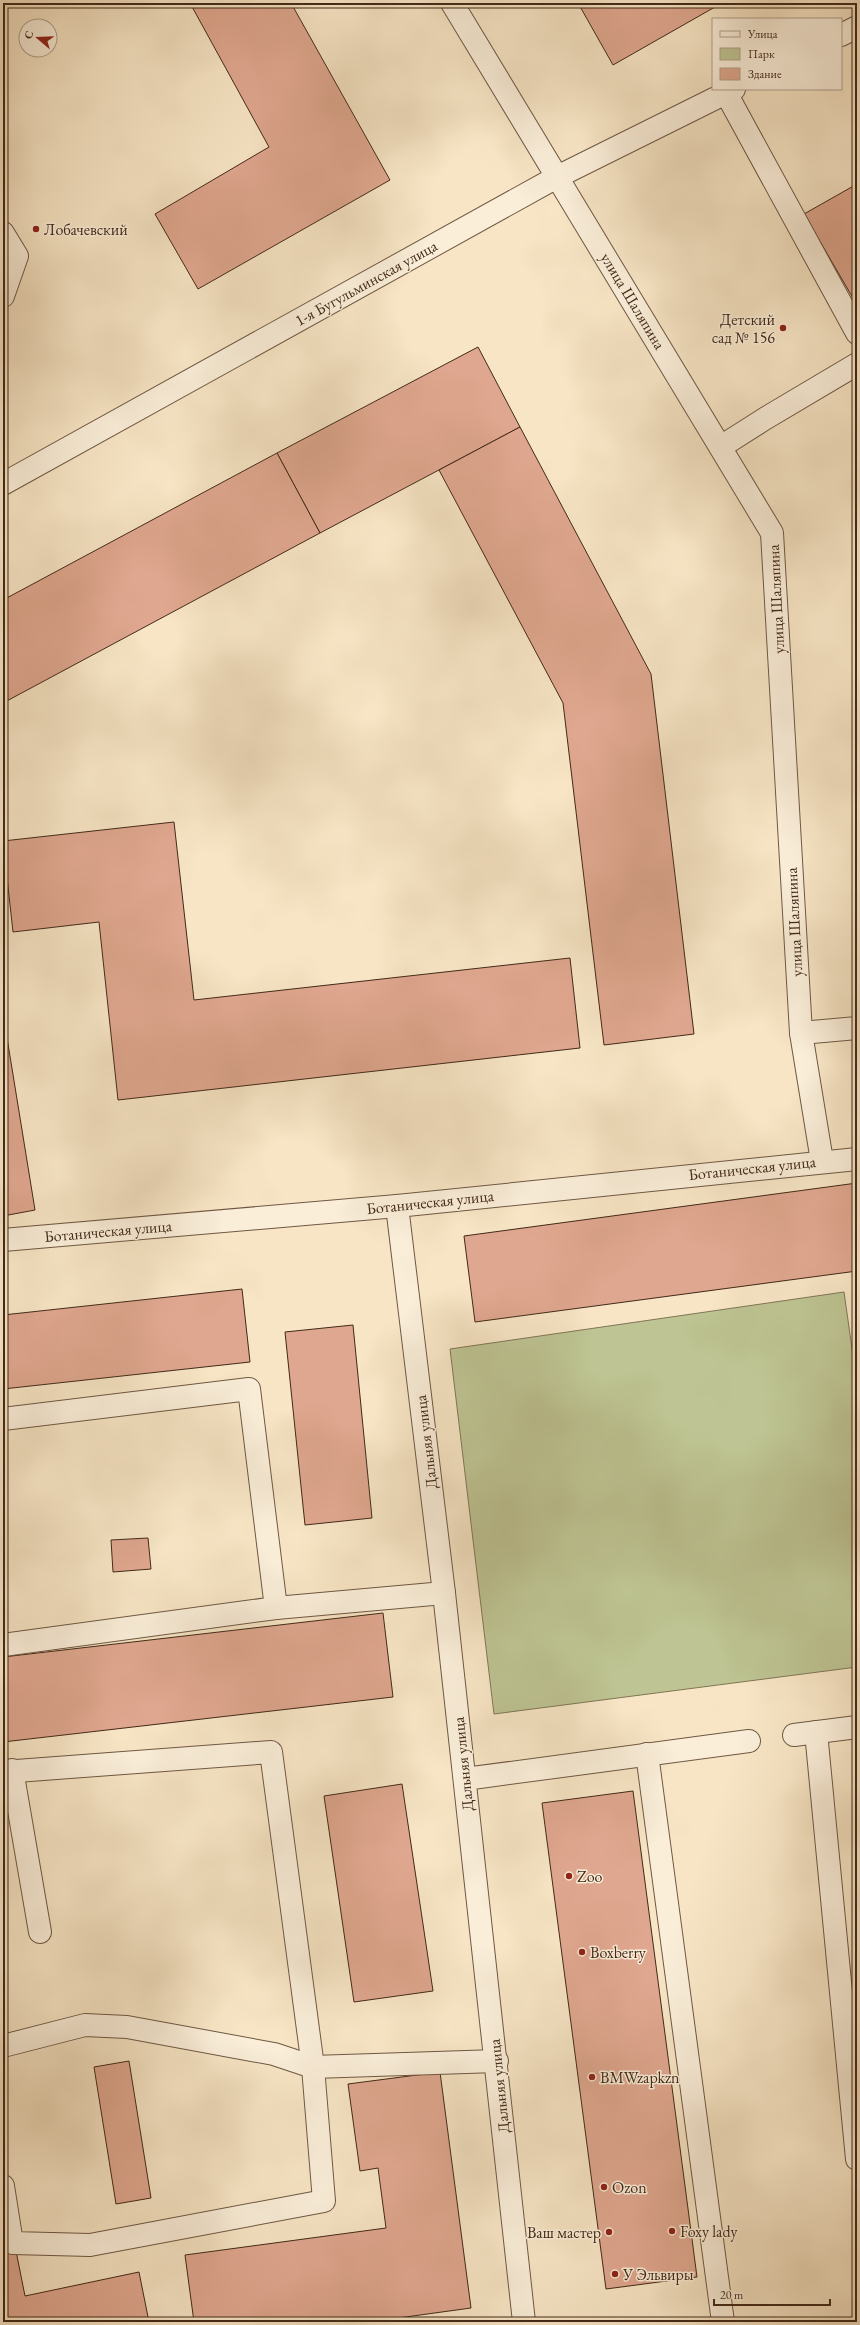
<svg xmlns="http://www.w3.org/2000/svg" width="860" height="2325" font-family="'EB Garamond',serif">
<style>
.green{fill:#bec493;stroke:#807656}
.building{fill:#dfa78f;stroke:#422918}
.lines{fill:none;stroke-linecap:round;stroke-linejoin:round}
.lane-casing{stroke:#6f5843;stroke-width:24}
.street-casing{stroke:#6f5843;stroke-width:24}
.lane{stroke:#faeed9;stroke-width:22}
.street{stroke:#faeed9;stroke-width:22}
.poi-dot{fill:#8f2418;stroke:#faeed9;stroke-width:1.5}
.labels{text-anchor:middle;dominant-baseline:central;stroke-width:3;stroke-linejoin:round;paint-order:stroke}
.poi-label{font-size:16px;fill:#422918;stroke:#faeed9;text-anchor:start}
.street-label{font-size:16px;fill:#422918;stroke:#faeed9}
</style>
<rect width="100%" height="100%" fill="#f7e5c5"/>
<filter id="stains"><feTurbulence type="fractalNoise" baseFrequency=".005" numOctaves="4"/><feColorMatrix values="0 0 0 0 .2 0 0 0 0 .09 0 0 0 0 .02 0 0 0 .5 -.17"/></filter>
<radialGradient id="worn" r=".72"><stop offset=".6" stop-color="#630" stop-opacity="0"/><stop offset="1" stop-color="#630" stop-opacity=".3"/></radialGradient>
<polygon class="green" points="844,1292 857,1384 857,1667 494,1714 450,1349"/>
<g class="building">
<polygon points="190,3 291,3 390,180 198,289 155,214 269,147"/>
<polygon points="578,3 722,3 613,65"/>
<polygon points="857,184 857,305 804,214"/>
<polygon points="478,347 520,427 320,533 277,453"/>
<polygon points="520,427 651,674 694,1034 604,1045 563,703 439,470"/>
<polygon points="277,453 320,533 3,703 3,600"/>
<polygon points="174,822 194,1000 570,958 580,1048 118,1100 99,922 13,932 3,841"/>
<polygon points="3,1013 35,1210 3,1216"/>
<polygon points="857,1183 857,1271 475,1322 464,1236"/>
<polygon points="242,1289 250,1362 3,1389 3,1315"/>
<polygon points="353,1325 372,1518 305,1525 285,1332"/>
<polygon points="148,1538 151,1569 113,1572 111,1540"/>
<polygon points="383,1613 393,1697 3,1742 3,1657"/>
<polygon points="402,1784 433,1991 354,2002 324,1796"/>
<polygon points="633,1791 697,2277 606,2289 542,1803"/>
<polygon points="129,2061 151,2198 116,2204 94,2067"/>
<polygon points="440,2072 471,2308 369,2322 194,2322 185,2255 386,2228 378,2168 360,2171 348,2084"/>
<polygon points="16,2251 25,2296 139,2272 149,2322 3,2322 3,2254"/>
</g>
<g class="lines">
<defs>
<g id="lane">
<polyline points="726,93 857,333"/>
<polyline points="3,233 17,256 3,296"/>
<polyline points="722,446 766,418 857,364"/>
<polyline points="801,1033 857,1028"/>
<polyline points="3,1419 249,1389 276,1608"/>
<polyline points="3,1645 276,1608 444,1593"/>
<polyline points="816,1732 857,2159"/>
<polyline points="794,1735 857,1727"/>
<polyline points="647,1754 723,2322"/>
<polyline points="12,1770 40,1932"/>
<polyline points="3,1772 271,1752 313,2067 497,2061"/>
<polyline points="465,1779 749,1741"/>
<polyline points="3,2046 85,2025 127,2027 274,2054 313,2067 324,2201 90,2245 12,2243 3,2186"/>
</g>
<g id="street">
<polyline points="452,3 772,533 801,1033 822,1161"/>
<polyline points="841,35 857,27"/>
<polyline points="3,484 557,177 734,89"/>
<polyline points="397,1206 444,1593 524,2322"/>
<polyline points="3,1240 397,1206 857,1159"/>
</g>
</defs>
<use href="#lane" class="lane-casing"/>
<use href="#street" class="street-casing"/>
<use href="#lane" class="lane"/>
<use href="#street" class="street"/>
</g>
<g class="poi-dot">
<circle cx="36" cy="229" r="4"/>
<circle cx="783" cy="328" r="4"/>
<circle cx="569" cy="1876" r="4"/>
<circle cx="582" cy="1952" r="4"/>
<circle cx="592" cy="2077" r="4"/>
<circle cx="604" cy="2187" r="4"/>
<circle cx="672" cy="2231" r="4"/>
<circle cx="609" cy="2232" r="4"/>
<circle cx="615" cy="2274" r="4"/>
</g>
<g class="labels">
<g class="poi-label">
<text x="44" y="229">Лобачевский</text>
<text x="775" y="319" text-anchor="end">Детский<tspan x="775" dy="18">сад № 156</tspan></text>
<text x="577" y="1876">Zoo</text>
<text x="590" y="1952">Boxberry</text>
<text x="600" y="2077">BMWzapkzn</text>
<text x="612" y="2187">Ozon</text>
<text x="680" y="2231">Foxy lady</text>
<text x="601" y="2232" text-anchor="end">Ваш мастер</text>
<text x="623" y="2274">У Эльвиры</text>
</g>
<g class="street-label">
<text transform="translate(366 283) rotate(-29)">1-я Бугульминская улица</text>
<text transform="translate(633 301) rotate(59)">улица Шаляпина</text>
<text transform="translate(776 599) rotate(-93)">улица Шаляпина</text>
<text transform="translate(794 922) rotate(-93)">улица Шаляпина</text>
<text transform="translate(752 1168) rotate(-6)">Ботаническая улица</text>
<text transform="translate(430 1202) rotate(-6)">Ботаническая улица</text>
<text transform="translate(108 1231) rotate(-5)">Ботаническая улица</text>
<text transform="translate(426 1442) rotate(-97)">Дальняя улица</text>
<text transform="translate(463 1764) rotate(-96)">Дальняя улица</text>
<text transform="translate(499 2086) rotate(-96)">Дальняя улица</text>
</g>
</g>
<rect width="860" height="2325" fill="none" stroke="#f7e5c5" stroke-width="16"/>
<rect x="4" y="4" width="852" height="2317" fill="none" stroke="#422918" stroke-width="2"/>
<rect x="8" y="8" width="844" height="2309" fill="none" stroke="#422918"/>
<rect x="712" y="18" width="130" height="72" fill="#faeed9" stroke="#b09f8c"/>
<rect x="720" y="31" width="20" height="6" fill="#faeed9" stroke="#b09f8c"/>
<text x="748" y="38" font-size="12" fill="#422918">Улица</text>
<rect x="720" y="48" width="20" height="12" fill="#bec493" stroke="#b09f8c"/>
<text x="748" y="58" font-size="12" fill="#422918">Парк</text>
<rect x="720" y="68" width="20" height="12" fill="#dfa78f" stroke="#b09f8c"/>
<text x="748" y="78" font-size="12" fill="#422918">Здание</text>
<g transform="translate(38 38) rotate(289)"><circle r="19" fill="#faeed9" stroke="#b09f8c"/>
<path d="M0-3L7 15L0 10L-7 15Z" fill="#8f2418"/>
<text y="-6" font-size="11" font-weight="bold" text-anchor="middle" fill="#422918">С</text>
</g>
<path d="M714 2299v6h116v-6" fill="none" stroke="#422918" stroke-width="2"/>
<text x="720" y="2299" font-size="12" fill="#422918" stroke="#faeed9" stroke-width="3" paint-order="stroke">20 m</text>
<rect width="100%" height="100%" filter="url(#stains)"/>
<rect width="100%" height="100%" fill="url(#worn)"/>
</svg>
